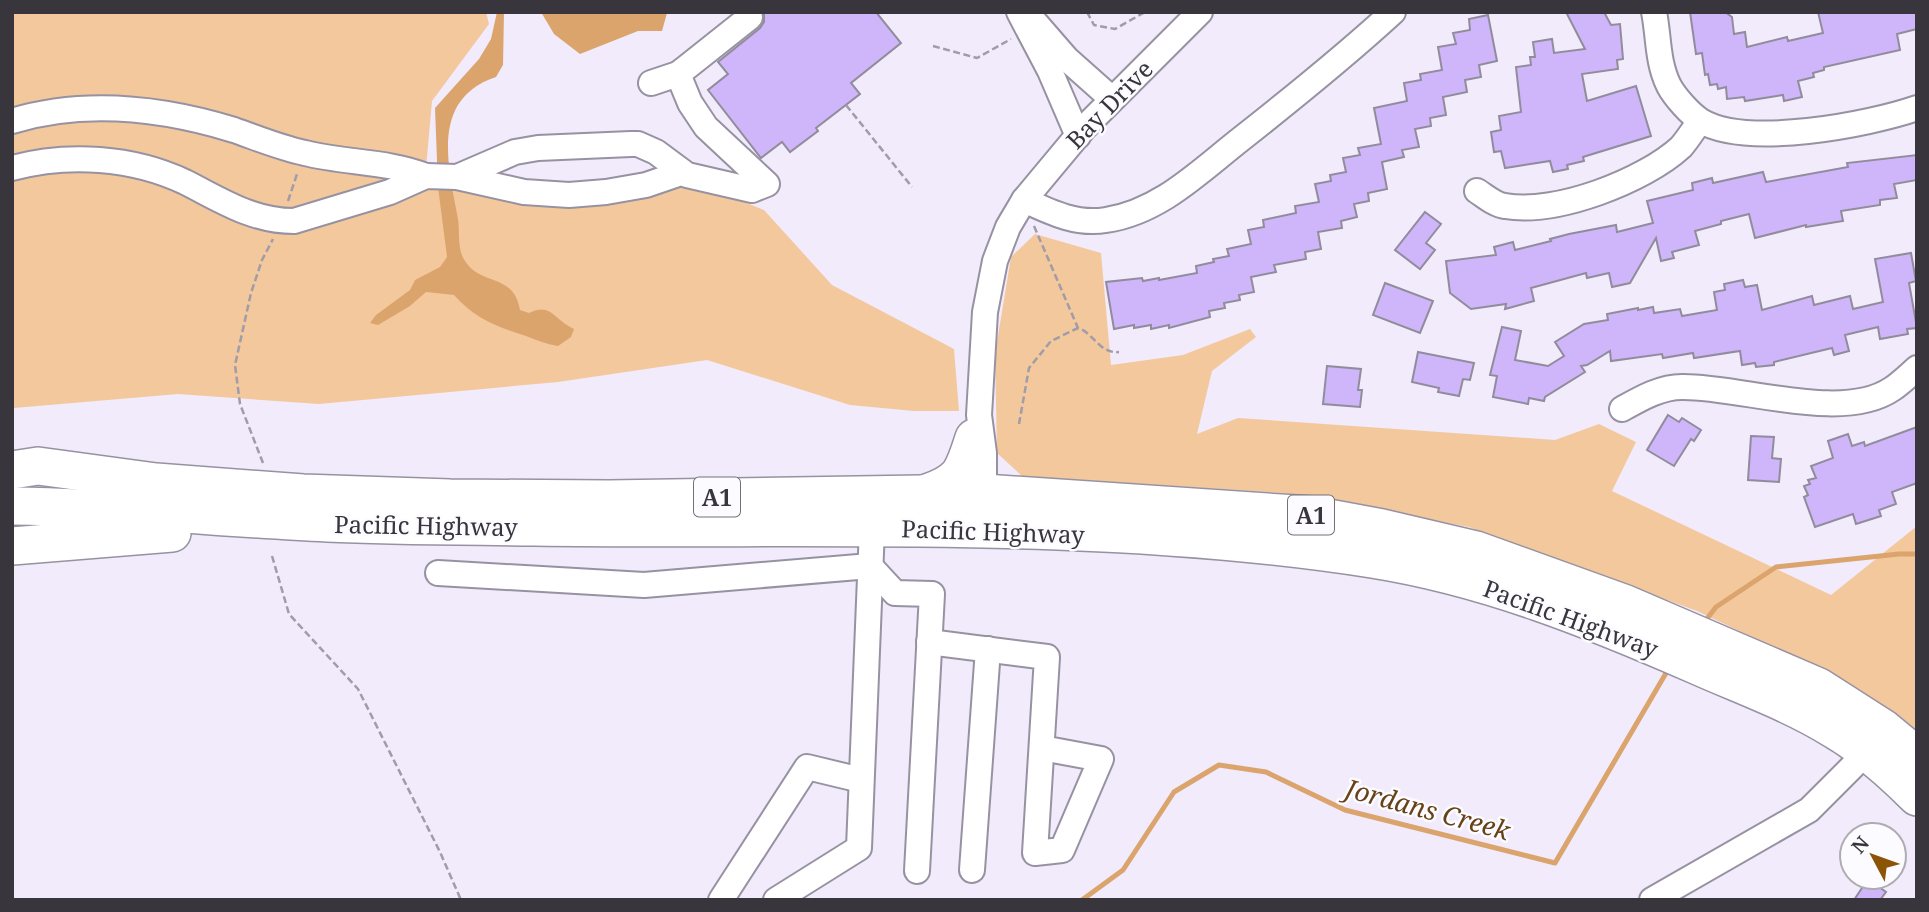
<svg xmlns="http://www.w3.org/2000/svg" width="1929" height="912" font-family="'Noto Serif',serif">
<style>
.green{fill:#f4c89d}
.water{fill:#dba46c}
.lines{fill:none;stroke-linecap:round;stroke-linejoin:round}
.stream{stroke:#dba46c;stroke-width:5}
.building{fill:#cfb5f9;stroke:#918c9b;stroke-width:2}
.minor-casing{stroke:#9792a1;stroke-width:28}
.highway-casing{stroke:#9792a1;stroke-width:40}
.path{stroke:#a09ca8;stroke-width:2.5;stroke-dasharray:7 3.5;stroke-linecap:butt}
.minor{stroke:#fff;stroke-width:24}
.highway{stroke:#fff;stroke-width:37}
.labels{text-anchor:middle;dominant-baseline:central;stroke-width:5;stroke-linejoin:round;paint-order:stroke}
.shield{fill:#fcfbff;stroke:#737176;stroke-width:2}
.shield-label{font-size:23px;font-weight:bold;fill:#38363c}
.street-label{font-size:24px;fill:#38363c;stroke:#fcfbff}
.water-label{font-size:26px;font-style:italic;fill:#674218;stroke:#fcfbff}
</style>
<rect width="100%" height="100%" fill="#f1ebfc"/>
<g class="green">
<polygon points="12,12 486,12 489,24 432,101 425,179 556,206 692,181 764,210 832,285 954,349 959,411 914,411 850,405 707,360 558,382 319,404 178,394 14,408 12,407"/>
<polygon points="1035,234 1101,253 1111,365 1183,355 1250,329 1256,337 1212,371 1197,434 1238,418 1555,440 1599,424 1636,442 1612,491 1831,595 1917,526 1917,732 1828,673 1697,611 1469,527 1282,493 1022,476 997,453 995,354 1011,257"/>
</g>
<g class="water">
<path d="M497,12h7l-1,53 -7,12c-66,22 -48,88 -38,142 2,13 -1,31 7,42 17,26 48,11 55,49l9,3c22,-11 25,7 45,16l-3,8 -13,9c-12,-2 -22,-6 -32,-10 -29,-9 -52,-18 -72,-41l-28,-3 -16,14 -32,19 -8,-2 6,-8 34,-25 5,-10 25,-13 7,-10 -9,-70 -3,-79 44,-49 12,-20z"/>
<polygon points="541,12 667,12 667,13 662,31 638,31 580,54 554,34"/>
</g>
<g class="lines">
<g class="stream">
<polyline points="1706,620 1716,607 1776,567 1899,554 1917,554"/>
<polyline points="1082,900 1123,870 1174,792 1219,765 1266,772 1345,810 1555,863 1669,668"/>
</g>
</g>
<g class="building">
<polygon points="764,12 876,12 901,43 851,83 860,94 816,128 818,131 790,152 782,142 761,158 708,90 728,74 718,62 760,28 764,22"/>
<polygon points="1566,12 1604,12 1611,25 1620,24 1623,59 1617,60 1618,69 1582,74 1587,101 1636,86 1651,136 1583,157 1584,161 1567,165 1568,169 1553,172 1550,161 1505,168 1501,151 1494,152 1491,132 1501,130 1499,116 1521,112 1516,67 1531,65 1530,57 1535,57 1533,42 1552,39 1554,53 1585,49"/>
<polygon points="1690,12 1725,12 1732,17 1734,34 1745,32 1747,47 1787,37 1788,41 1823,33 1818,12 1917,12 1917,29 1897,34 1900,50 1824,67 1824,70 1813,73 1814,77 1798,81 1802,97 1784,101 1783,95 1745,101 1744,97 1727,99 1726,87 1718,89 1717,84 1710,85 1708,74 1705,75 1702,53 1696,54"/>
<polygon points="1488,15 1497,61 1479,65 1481,77 1465,80 1467,92 1443,97 1446,115 1430,118 1431,126 1415,129 1419,147 1402,150 1404,157 1382,162 1387,189 1368,193 1369,201 1354,204 1357,217 1341,221 1342,228 1318,232 1321,249 1305,252 1306,259 1274,265 1276,272 1251,277 1254,292 1239,295 1240,300 1224,303 1225,308 1209,311 1210,317 1169,328 1169,325 1151,329 1151,325 1134,328 1134,325 1114,329 1106,282 1142,278 1143,281 1159,278 1159,280 1197,273 1196,266 1214,262 1213,259 1229,256 1227,249 1251,244 1248,230 1264,227 1263,220 1296,213 1295,206 1319,202 1315,184 1331,181 1330,175 1346,172 1343,158 1360,155 1358,148 1381,144 1374,108 1407,101 1404,83 1421,80 1420,74 1442,70 1438,47 1456,44 1453,33 1470,30 1469,19"/>
<polygon points="1917,155 1917,180 1894,184 1897,198 1880,200 1880,205 1841,211 1843,221 1806,227 1806,225 1755,238 1749,214 1721,221 1721,224 1695,231 1699,245 1672,252 1674,258 1661,261 1656,238 1630,283 1612,287 1609,273 1587,278 1586,273 1531,288 1534,301 1505,309 1506,304 1471,309 1450,293 1446,261 1496,255 1494,247 1513,242 1515,250 1551,241 1550,239 1569,234 1616,225 1617,232 1653,223 1647,201 1693,190 1692,183 1712,178 1713,183 1763,172 1766,182 1848,167 1847,163"/>
<polygon points="1425,212 1441,224 1426,243 1435,250 1420,269 1395,250"/>
<polygon points="1911,253 1916,281 1909,283 1917,328 1907,329 1908,334 1880,339 1878,327 1845,335 1849,351 1834,355 1832,348 1774,362 1774,365 1756,367 1755,363 1742,365 1740,351 1694,358 1693,353 1663,358 1662,354 1611,361 1610,351 1587,365 1581,366 1585,372 1545,397 1544,401 1529,398 1528,404 1493,397 1497,376 1490,375 1502,327 1521,331 1515,360 1548,366 1564,356 1555,342 1584,324 1608,320 1607,314 1638,308 1638,310 1653,307 1654,313 1680,309 1682,316 1717,310 1714,292 1725,290 1724,284 1743,280 1745,287 1757,285 1762,310 1812,296 1814,305 1850,296 1853,309 1883,302 1875,259"/>
<polygon points="1385,283 1433,301 1420,333 1373,315"/>
<polygon points="1418,352 1474,363 1470,380 1463,379 1459,396 1438,392 1439,388 1412,382"/>
<polygon points="1327,366 1361,369 1358,390 1362,390 1360,407 1323,404"/>
<polygon points="1668,415 1679,422 1682,418 1701,430 1694,441 1691,439 1674,466 1647,450"/>
<polygon points="1917,427 1917,483 1892,492 1896,504 1879,510 1881,516 1856,524 1853,514 1815,527 1804,497 1808,495 1804,486 1810,484 1808,480 1816,478 1811,466 1833,458 1828,441 1848,434 1852,446 1864,442 1865,446"/>
<polygon points="1751,436 1774,437 1772,458 1781,459 1779,482 1748,480"/>
<polygon points="1868,879 1886,892 1880,900 1854,900"/>
</g>
<g class="lines">
<defs>
<g id="minor">
<polyline points="1019,12 1050,71 1078,136"/>
<path d="M1654,12c5,25 3,50 15,74 6,11 21,28 32,35 46,27 167,4 216,-13"/>
<polyline points="1034,21 1067,59 1112,99"/>
<polyline points="651,83 678,74 687,67 750,17"/>
<path d="M12,121c73,-22 150,-13 222,9 23,8 47,18 71,23 40,10 83,8 121,23"/>
<path d="M12,168c56,-15 120,-11 173,14 36,18 67,39 109,39l96,-29 36,-16 31,1 67,15 45,3 37,-3 40,-7 35,-12"/>
<polyline points="457,177 515,152 538,148 631,144 638,144 656,152 687,175 752,190 767,184 706,127 690,103 678,74"/>
<path d="M1477,191c8,5 18,14 28,15 51,9 139,-25 176,-59 7,-8 13,-18 19,-26"/>
<path d="M1024,200c26,12 52,25 82,20 54,-8 94,-49 135,-81 52,-41 103,-82 152,-127"/>
<path d="M1622,409c18,-10 38,-22 60,-22 58,-1 160,36 210,2 9,-6 17,-14 25,-21"/>
<polyline points="984,493 984,453 979,415 985,312 995,261 1008,227 1024,200 1084,128 1200,12"/>
<polyline points="438,573 644,585 870,566 895,593 932,594 917,871"/>
<polyline points="929,642 1047,657 1035,853 1062,850 1101,759 1042,748"/>
<polyline points="972,870 988,649"/>
<polyline points="721,900 807,767 861,780"/>
<polyline points="776,900 859,848 872,528"/>
<polyline points="1652,900 1809,810 1853,766 1873,741"/>
</g>
<g id="highway">
<polyline points="12,470 38,466 156,482 303,493 450,498 609,499 984,493 1312,515 1382,528 1476,550 1626,604 1819,687 1883,728 1917,756"/>
<path d="M927,493c35,-12 36,-22 47,-55"/>
<path d="M12,506c105,1 210,12 315,17 69,3 139,3 207,4 279,4 561,-11 838,32 114,18 221,61 326,107 45,20 93,37 135,63 31,18 58,42 84,68"/>
<polyline points="12,546 172,533"/>
</g>
</defs>
<use href="#minor" class="minor-casing"/>
<use href="#highway" class="highway-casing"/>
<g class="path">
<polyline points="1087,12 1094,25 1115,29 1145,12"/>
<polyline points="933,46 977,58 1011,39"/>
<polyline points="846,105 912,187"/>
<polyline points="288,201 297,174"/>
<path d="M1034,226l44,102c16,5 21,26 41,24"/>
<polyline points="1019,424 1029,368 1051,341 1078,328"/>
<polyline points="263,463 240,404 235,365 251,293 262,260 273,239"/>
<polyline points="272,556 289,614 358,689 440,852 461,900"/>
</g>
<use href="#minor" class="minor"/>
<use href="#highway" class="highway"/>
</g>
<g class="labels">
<g class="shield">
<rect x="694" y="477.5" width="46" height="39" rx="5"/>
<rect x="1288" y="495.5" width="46" height="39" rx="5"/>
</g>
<g class="shield-label">
<text x="717" y="497">A1</text>
<text x="1311" y="515">A1</text>
</g>
<g class="street-label">
<text transform="translate(1109 104) rotate(-46)">Bay Drive</text>
<text transform="translate(426 525) rotate(1)">Pacific Highway</text>
<text transform="translate(993 531) rotate(2)">Pacific Highway</text>
<text transform="translate(1571 618) rotate(20)">Pacific Highway</text>
</g>
<g class="water-label">
<text transform="translate(1428 809) rotate(15)">Jordans Creek</text>
</g>
</g>
<rect width="1929" height="912" fill="none" stroke="#38363c" stroke-width="28"/>
<g transform="translate(1873 856) rotate(311)"><circle r="33" fill="#fcfbff" stroke="#aeacb1" stroke-width="2"/>
<path d="M0-5L12 26L0 18L-12 26Z" fill="#8b5407"/>
<text y="-10" font-size="19" font-weight="bold" text-anchor="middle" fill="#38363c">N</text>
</g>
</svg>
